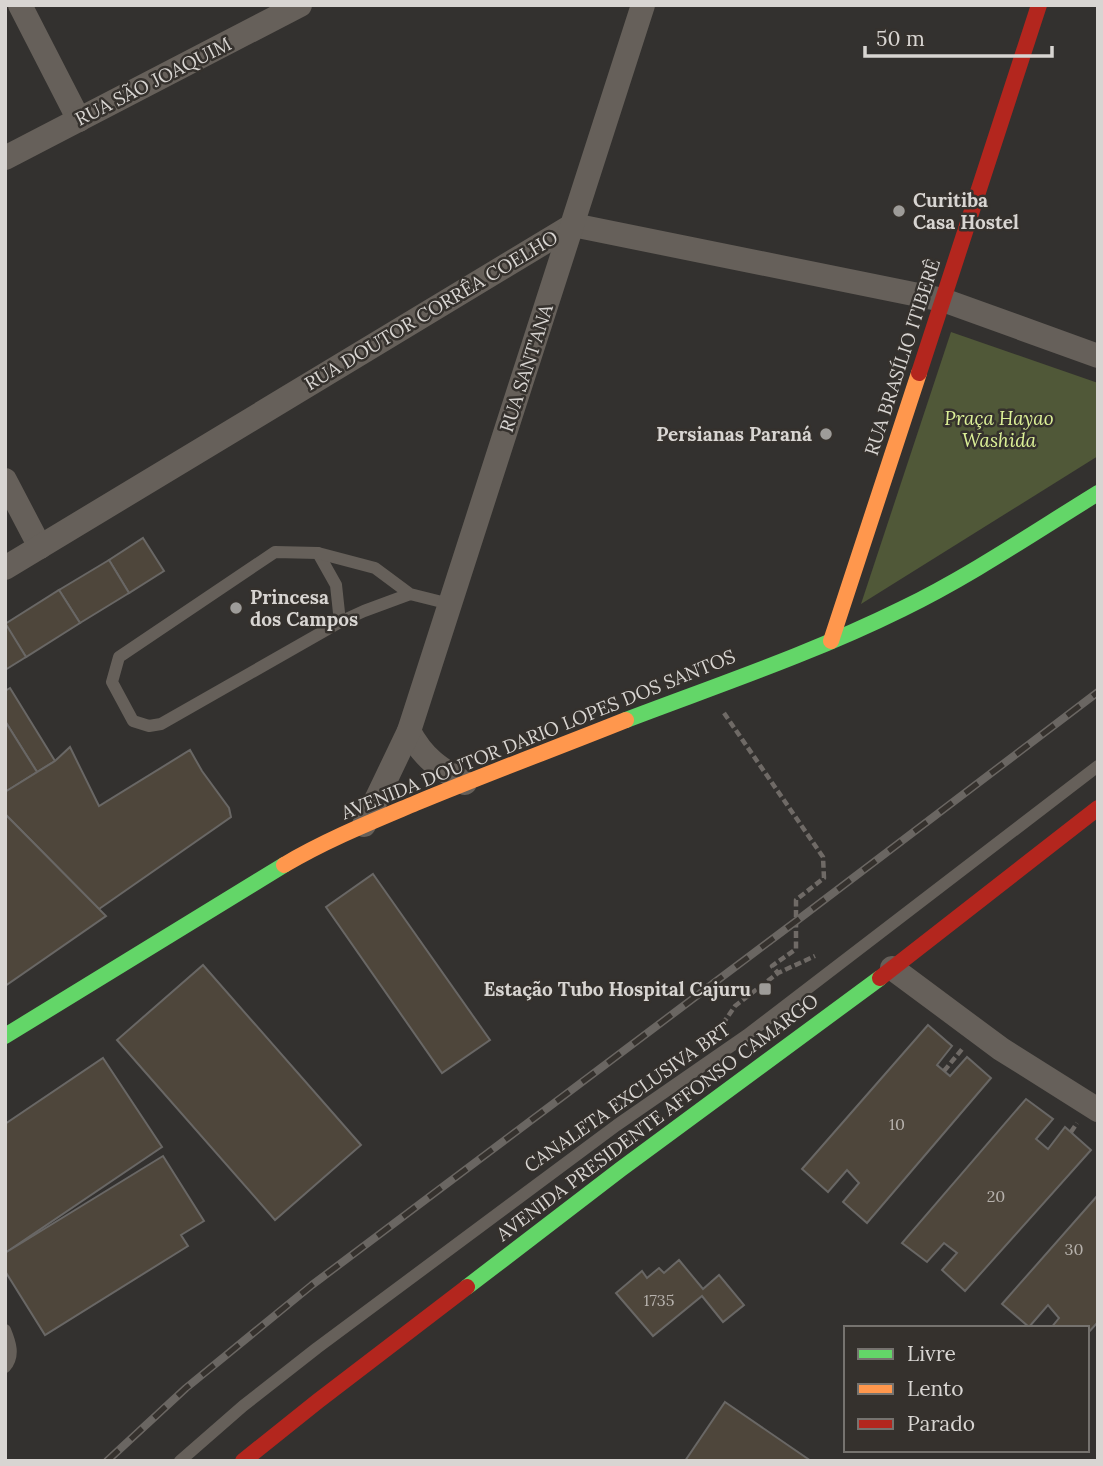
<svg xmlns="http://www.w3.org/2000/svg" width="1103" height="1466" font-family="Lora,serif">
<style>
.green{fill:#505838}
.building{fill:#4e463b;stroke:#696765;stroke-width:2}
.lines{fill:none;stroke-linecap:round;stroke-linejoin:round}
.path{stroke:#6f6a66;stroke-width:4.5;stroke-dasharray:7 3.5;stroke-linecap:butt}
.lane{stroke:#66605a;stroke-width:12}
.street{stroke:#66605a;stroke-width:24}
.fast{stroke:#63d668;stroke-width:16}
.slow{stroke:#ff974d;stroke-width:16}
.jam{stroke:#b3261e;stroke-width:16}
.rail-casing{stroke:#6a6662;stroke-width:8}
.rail{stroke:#35312d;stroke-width:5;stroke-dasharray:16;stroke-linecap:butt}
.poi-dot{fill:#9e9c99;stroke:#35312d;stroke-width:2.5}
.labels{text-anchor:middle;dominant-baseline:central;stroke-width:5;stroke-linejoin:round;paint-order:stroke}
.number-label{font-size:16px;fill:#b6b1ac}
.street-label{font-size:19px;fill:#d8d5d2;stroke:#35312d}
.poi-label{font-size:19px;font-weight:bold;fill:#d8d5d2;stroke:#35312d;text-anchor:start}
.park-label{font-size:19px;font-style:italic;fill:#dcf097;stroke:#35312d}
</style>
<rect width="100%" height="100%" fill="#33312f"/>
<polygon class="green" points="951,332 1098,383 1098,456 861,604"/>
<g class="building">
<polygon points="143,538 164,571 129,593 109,560"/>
<polygon points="109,560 129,593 80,623 59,590"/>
<polygon points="59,590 80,623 26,657 5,624"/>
<polygon points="7,626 26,657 5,670 5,628"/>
<polygon points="10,688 55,761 37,772 5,721 5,691"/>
<polygon points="5,721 37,772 5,792"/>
<polygon points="70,747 99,806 190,750 202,771 229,808 231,817 99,909 5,814 5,792 55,761"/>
<polygon points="5,814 106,916 5,986"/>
<polygon points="373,874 490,1040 442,1073 326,907"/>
<polygon points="203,965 361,1145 275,1220 117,1040"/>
<polygon points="928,1025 952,1046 937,1065 950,1076 967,1057 991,1078 867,1223 843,1202 859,1183 847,1170 828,1192 802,1169"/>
<polygon points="103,1058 162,1147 5,1253 5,1124"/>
<polygon points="1026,1099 1053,1119 1036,1139 1048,1149 1065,1127 1091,1150 965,1291 942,1270 957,1253 944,1243 927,1262 902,1243"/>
<polygon points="163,1156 204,1221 181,1235 188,1246 45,1335 5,1271 5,1253"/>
<polygon points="1098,1195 1098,1322 1087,1334 1087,1328 1051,1328 1059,1318 1048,1305 1029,1327 1002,1304"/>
<polygon points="679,1260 703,1289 719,1275 744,1305 723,1322 702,1296 653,1336 616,1293 642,1271 647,1278 659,1268 664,1273"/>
<polygon points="725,1402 811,1461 685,1461"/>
</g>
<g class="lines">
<g class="path">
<polyline points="724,713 823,857 824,878 796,900 796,949 772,966 778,973"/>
<polyline points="715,1031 720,1028 735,1006 778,973 815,956"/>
<polyline points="944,1071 963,1048"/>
<polyline points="1071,1132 1077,1123"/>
</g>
<g class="lane">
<polyline points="318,553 336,585 340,622"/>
<polyline points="410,594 364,611 340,622 161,724 149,726 133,721 112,682 119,657 275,552 318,553 375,568 410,594 450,604"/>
<path d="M5,1330c5,12 10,26 0,37"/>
<polyline points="180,1461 243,1406 317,1348 617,1125 747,1035 1098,766"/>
</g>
<g class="street">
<polyline points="20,5 79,120"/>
<polyline points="5,158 300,5"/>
<polyline points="5,480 40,547"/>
<polyline points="5,568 573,225 943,300 1098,356"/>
<path d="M409,731c14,27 31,38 56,52"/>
<polyline points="364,825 409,731 643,5"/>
<polyline points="892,968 1001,1049 1098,1110"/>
</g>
<g class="fast">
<path d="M626,720c92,-35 187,-67 276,-111 68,-33 131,-76 196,-116"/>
<polyline points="5,1036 284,865"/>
<polyline points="467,1287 621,1169 880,978"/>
</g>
<g class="slow">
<polyline points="831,641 919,373"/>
<path d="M284,865c42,-25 87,-43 132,-62 70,-29 140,-55 210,-83"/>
</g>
<g class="jam">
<polyline points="919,373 1039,5"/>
<polyline points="880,978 1098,808"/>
<polyline points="243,1461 318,1401 467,1287"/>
</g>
<defs>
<polyline id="rail" points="107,1461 186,1388 312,1285 795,922 1098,692"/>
</defs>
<use href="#rail" class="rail-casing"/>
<use href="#rail" class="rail"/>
</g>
<g class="poi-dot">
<circle cx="899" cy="211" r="7"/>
<circle cx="826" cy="434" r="7"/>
<circle cx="236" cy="608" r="7"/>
<rect x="758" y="982" width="14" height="14" rx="3.5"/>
</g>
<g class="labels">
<g class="number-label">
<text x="897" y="1124">10</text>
<text x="996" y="1196">20</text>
<text x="1074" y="1249">30</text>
<text x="659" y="1300">1735</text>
</g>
<g class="street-label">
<text transform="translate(153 81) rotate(-27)">RUA SÃO JOAQUIM</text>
<text transform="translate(431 310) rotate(-31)">RUA DOUTOR CORRÊA COELHO</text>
<text transform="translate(902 357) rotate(-72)">RUA BRASÍLIO ITIBERÊ</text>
<text transform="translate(526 368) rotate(-72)">RUA SANT'ANA</text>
<text transform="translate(538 734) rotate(-22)">AVENIDA DOUTOR DARIO LOPES DOS SANTOS</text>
<text transform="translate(627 1097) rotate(-35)">CANALETA EXCLUSIVA BRT</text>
<text transform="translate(657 1117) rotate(-37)">AVENIDA PRESIDENTE AFFONSO CAMARGO</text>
</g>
<g class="poi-label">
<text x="913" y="200">Curitiba<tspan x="913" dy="22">Casa Hostel</tspan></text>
<text x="812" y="434" text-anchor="end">Persianas Paraná</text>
<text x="250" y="597">Princesa<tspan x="250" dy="22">dos Campos</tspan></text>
<text x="751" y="989" text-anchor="end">Estação Tubo Hospital Cajuru</text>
</g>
<g class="park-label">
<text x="999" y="418">Praça Hayao<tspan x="999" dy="22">Washida</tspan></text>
</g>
</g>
<rect width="1103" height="1466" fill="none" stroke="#d8d5d2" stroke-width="14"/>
<rect x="844" y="1326" width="245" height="126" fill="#35312d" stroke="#76736f" stroke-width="2"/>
<rect x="858" y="1349" width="35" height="10" fill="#63d668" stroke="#76736f" stroke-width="2"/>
<text x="907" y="1361" font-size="21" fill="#d8d5d2">Livre</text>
<rect x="858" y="1384" width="35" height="10" fill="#ff974d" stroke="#76736f" stroke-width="2"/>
<text x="907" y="1396" font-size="21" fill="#d8d5d2">Lento</text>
<rect x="858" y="1419" width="35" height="10" fill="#b3261e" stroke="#76736f" stroke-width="2"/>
<text x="907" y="1431" font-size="21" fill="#d8d5d2">Parado</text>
<path d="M865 46v10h187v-10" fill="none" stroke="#d8d5d2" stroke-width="3.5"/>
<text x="876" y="46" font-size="21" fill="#d8d5d2" stroke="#35312d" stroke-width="5" paint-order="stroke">50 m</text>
</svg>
